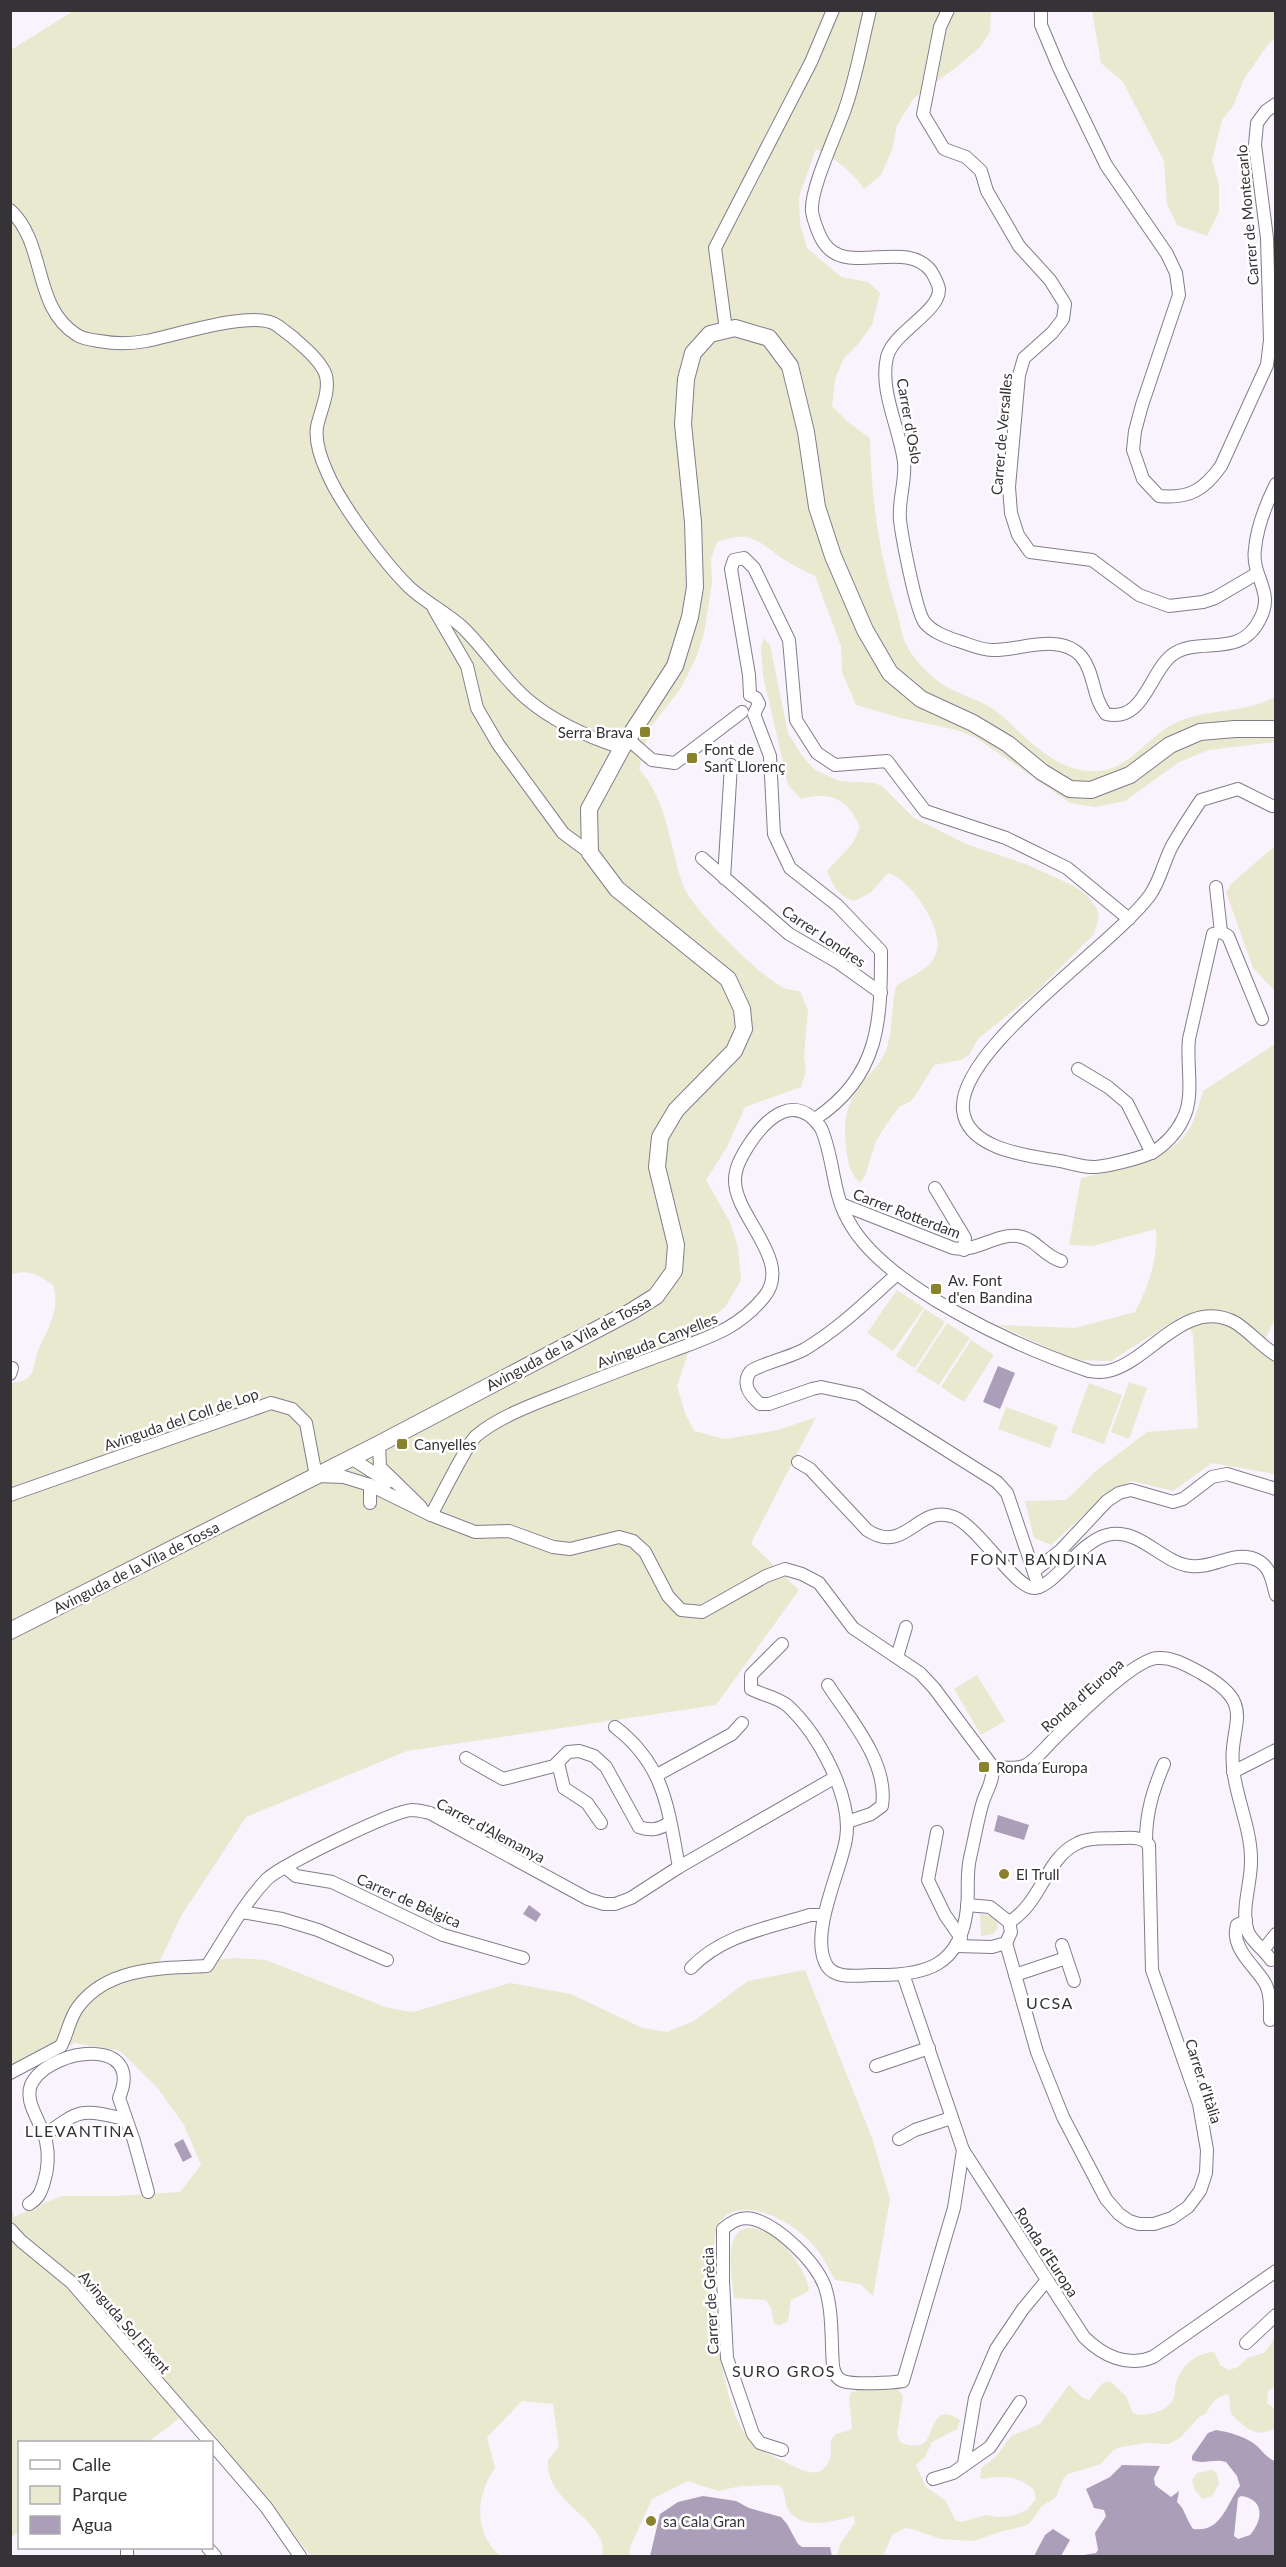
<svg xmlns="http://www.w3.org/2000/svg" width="1286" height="2567" font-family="Lato,sans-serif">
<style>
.green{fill:#e9e9d0}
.water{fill:#ab9eb9;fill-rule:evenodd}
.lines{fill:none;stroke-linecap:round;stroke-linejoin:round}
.minor-casing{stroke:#837c8b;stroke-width:14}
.secondary-casing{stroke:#837c8b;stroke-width:18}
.minor{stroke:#fff;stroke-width:12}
.secondary{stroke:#fff;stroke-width:16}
.poi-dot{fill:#89832b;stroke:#fff;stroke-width:2}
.labels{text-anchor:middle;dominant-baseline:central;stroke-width:5;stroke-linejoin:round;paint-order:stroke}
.street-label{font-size:15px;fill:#353238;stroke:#fff}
.poi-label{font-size:15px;fill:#353238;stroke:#fff;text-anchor:start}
.neighbourhood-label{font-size:16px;letter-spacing:1.5px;fill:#353238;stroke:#fff}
</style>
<rect width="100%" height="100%" fill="#f8f3fd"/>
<g class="green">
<path d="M75,10l916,1 -1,21 -10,15 -22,19 -44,32 -17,27 -5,25 -11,25 -17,14c-13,-19 -27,-29 -48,-40l-17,48 1,27 7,24 34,29 27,5 12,11 -8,32 -13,18 -15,15 -9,21 -3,27 17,17 21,15c1,59 9,117 27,174 3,10 4,21 8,30 6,14 18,26 29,36 19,17 48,20 67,37 28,25 56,59 98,56 30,-2 51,-36 76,-48 33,-15 69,-9 100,-26v45l-66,8 -30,12 -54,39 -30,6 -25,-4 -92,-64 -21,-9 -56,-12 -45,-13 -14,-33 -1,-26 -26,-70c-10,-5 -21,-10 -30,-16 -27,-18 -33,-31 -68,-18l-6,17 1,23 -8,52 -8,24 -15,30 -31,40 -11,41c29,32 30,77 44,116 8,24 76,90 99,102 6,3 12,3 18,4l8,19 -4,46 2,16 -5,15 -56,20 -18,40 -21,33 24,42 8,25 3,33 -16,27 -30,25 -18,54 8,27 9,18 31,8 53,-9 38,-13 -65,126 48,47 -83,115 -309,46 -161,66 -65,99 -23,49 78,-7 30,2 122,48 25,4 97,-29 61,11 71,34 25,4 27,-11 54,-40 57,-11 67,168 18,61 -17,97 -13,-12 -25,-4c-6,-9 -9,-19 -16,-28 -15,-20 -42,-39 -68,-42 -13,-1 -25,2 -32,13 -11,16 -2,118 3,141 4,23 11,54 25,73 7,11 22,17 34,23 15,7 40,25 49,-2 2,-6 0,-12 1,-18l5,-6 15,-4 1,-4 -3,-26 2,-8 18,-4 29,1 5,8 -6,37 4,9c7,2 16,5 23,0 9,-6 8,-43 36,-23l-3,9 -25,13 -7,15 -9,8 10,22 19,13 10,20 7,2 24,-7 11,2 15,-1 15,-6 9,-11 -2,-9c-14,-14 -32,-15 -51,-11l-3,-2 2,-10 13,-9 16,-22 29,-12 29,-39 14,13 6,2 14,-17 7,-2 16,15 7,17c12,5 32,-1 39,-12 4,-5 2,-12 4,-18 6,-18 20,-30 38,-31l6,13 9,5 9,-3 9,-9 17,-5 11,-15v48l-7,5 -1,12 8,6v19c-18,12 -30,-1 -44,-14l-2,-20c-14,3 -17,9 -23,20l-7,3 -19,21 -12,6 -23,-1 -24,4 -8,3 -12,14 -33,10 -5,5 -7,18 -14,9 -12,17 -6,3 -25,6 -25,9 -33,-2 -29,-10 -7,-1 -13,7 -9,21h-46l3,-12 15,-21 -1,-7c-19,5 -56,16 -67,-9 -3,-8 -1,-16 -8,-22l-38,1 -23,5 -30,-10 -36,18 -22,48v9h-28c8,-36 -58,-52 -54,-96l11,-13 -6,-43 -31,-3 -35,36 8,31c-4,7 -9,14 -11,22 -9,22 -2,53 17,66h-190l-32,-40 -91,-104 -40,30h-128l-1,90 -9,6v-335l4,14 47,-21h56l63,-4 21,-27 -17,-40 -28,-39 -36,-35 -45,-8 -64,33v-693c7,-1 16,-2 20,-9 4,-6 4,-16 7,-23 9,-23 23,-40 15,-66 -14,-10 -25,-17 -43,-10l1,-1225z"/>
<polygon points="1092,11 1275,11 1275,39 1269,43 1244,79 1233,106 1222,120 1212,160 1219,185 1219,212 1207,236 1177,225 1167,204 1164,161 1123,82 1101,63"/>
<path d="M764,638l6,7 18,88 15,24 12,13 24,11 35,2 8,3 32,32 52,26 62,21 44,20 15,10 10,14 2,8 -5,17 -58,58 -58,47 -9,16 -8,5 -27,5 -17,28 -6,8 -12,6 -13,18 -10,16 -11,35 -5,7c-11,-11 -13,-23 -14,-38 -4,-28 3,-47 21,-68 7,-8 15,-16 19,-27 7,-18 5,-44 10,-64 14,-10 36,-16 41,-36 6,-22 -28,-73 -49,-77l-18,20 -16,8c-16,-5 -21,-15 -27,-30l26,-28 7,-16c-13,-29 -29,-36 -59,-28l-13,-14 -4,-19 -21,-90 -2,-29z"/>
<polygon points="1275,846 1275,991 1253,968 1226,892 1232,883"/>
<path d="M1275,1044l1,272 -11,24 10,8v126l-63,-11 -39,28 -41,-10 -25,13 -56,51 -17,-7 -9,-37 41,-1 31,-30 50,-38 51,-4 -5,-93 -10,-20 -72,46 -36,-1 -77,-35 77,3 60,-16c14,-27 23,-52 21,-83l-64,17 -23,-1 12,-67c38,-9 94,-15 112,-56 4,-10 7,-21 10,-31z"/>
<polygon points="897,1290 924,1308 893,1351 867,1333"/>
<polygon points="925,1309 945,1322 915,1368 896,1356"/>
<polygon points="947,1323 970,1338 939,1385 916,1371"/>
<polygon points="971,1340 994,1355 964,1402 941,1387"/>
<polygon points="1129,1382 1147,1388 1129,1439 1111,1432"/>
<polygon points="1089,1383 1122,1395 1104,1444 1071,1432"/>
<polygon points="1006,1407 1058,1426 1050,1448 998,1429"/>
<polygon points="977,1675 1005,1721 981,1735 954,1689"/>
<polygon points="980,1914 987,1915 996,1920 998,1928 993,1934 981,1936"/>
<path d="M746,2228c28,-3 58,36 63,61l-3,4 -15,7 -3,21 -10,5 -4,-3 -3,-15 -5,-8 -32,-2c-2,-19 -11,-64 12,-70z"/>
<polygon points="1212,2470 1217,2473 1219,2484 1212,2496 1202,2499 1195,2490 1192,2480 1197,2473"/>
</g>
<g class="water">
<polygon points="998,1366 1015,1373 1000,1409 983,1402"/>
<polygon points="998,1815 1029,1825 1024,1840 994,1831"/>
<polygon points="529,1905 541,1914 536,1922 523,1914"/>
<polygon points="183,2139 192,2157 183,2162 174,2144"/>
<path d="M1216,2430c13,2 31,7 41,16 6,6 10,12 18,15v95h-197l18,-3 2,-3 -3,-17 11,-17 -2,-6 -10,-2 -8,-19 24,-12 12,-12 38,1 -6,12 1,7 16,12 8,-6 -2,11c8,7 9,17 16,27 29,4 33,-25 47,-43l-3,-10 -11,-14c-12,-4 -22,3 -34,-2v-4l16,-23zM1241,2496c24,3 22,24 9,39l-12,4 -4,-3 4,-38z"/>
<polygon points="703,2496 736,2501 749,2508 781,2517 787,2524 798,2544 802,2547 830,2547 832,2556 650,2556 660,2514 678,2502"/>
<polygon points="1053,2529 1070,2540 1061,2556 1034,2556 1045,2535"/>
</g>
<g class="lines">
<defs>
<g id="minor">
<path d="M870,10c-8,33 -14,68 -25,99 -8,24 -35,80 -33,102 1,8 7,25 12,32 22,34 82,-5 107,28 3,5 7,12 8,18 1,23 -45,42 -52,68 -8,34 13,72 17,105 2,19 -6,39 -4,58 2,17 16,92 25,103 8,9 19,13 30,17 11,3 25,10 37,10 27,1 67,-18 89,6 14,17 11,41 25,58 38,9 43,-41 66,-59 28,-20 68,5 88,-36 15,-28 -9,-42 -5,-70 2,-22 11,-45 21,-65"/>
<polyline points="948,10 940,27 923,114 944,149 966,157 981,171 987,191 1019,246 1050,280 1065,304 1063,319 1052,333 1024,358 1019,375 1009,487 1011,513 1018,535 1030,552 1092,560 1139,595 1169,606 1203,602 1215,598 1256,574"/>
<path d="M1041,10v15l18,43 47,97 61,89 9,19 3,22 -37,110 -7,26 -2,19 10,29 16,17c30,3 45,-6 62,-30l46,-101 3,-25 -3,-102 -12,-93 2,-22 9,-12 10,-7"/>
<path d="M10,210c37,34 22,97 67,125 6,4 15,5 22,6 16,3 32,3 47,0 28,-5 110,-33 132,-15 14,10 44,34 48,50 4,17 -6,35 -9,51 -2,14 4,32 10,45 13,32 57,90 81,114 14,14 37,26 53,40 24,22 41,52 66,73 28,24 61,38 95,49"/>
<polyline points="726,330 715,248 811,62 833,10"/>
<polyline points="434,609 467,666 477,708 498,744 563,833 590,853"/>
<polyline points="750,695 749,675 731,569 734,560 744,558 754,568 789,640 796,720 817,753 835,765 887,761 925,811 1006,838 1067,868 1129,919"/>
<polyline points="750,695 756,698 759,704 754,714"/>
<path d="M754,714l16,42 4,78 16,34 47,37 44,46c0,70 -1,125 -66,168"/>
<polyline points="629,740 652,760 675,763 742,712"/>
<polyline points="702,858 789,934 839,963 881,993"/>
<polyline points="724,878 731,765"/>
<polyline points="1216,887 1221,932"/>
<path d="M1262,1019l-34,-83 -7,-4 -8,2 -24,105c-3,25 6,57 -6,80 -6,13 -18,26 -30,33 -11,6 -45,14 -57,15 -11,1 -25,-4 -36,-6 -30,-5 -93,-11 -97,-51 -6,-61 150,-164 187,-215 10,-14 14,-34 22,-49 9,-16 19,-31 29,-46l37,-11 34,17"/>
<polyline points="1078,1069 1108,1087 1127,1103 1152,1153"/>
<polyline points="935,1188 965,1238 964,1250"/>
<path d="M841,1204l112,44c23,5 41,-14 64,-12 19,2 26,20 44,25"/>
<path d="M896,1275c-29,26 -57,54 -91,74 -11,7 -50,17 -55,23 -9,13 1,24 10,32h9l43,-15 9,-2 38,8 138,87 10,11 32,94"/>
<polyline points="10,1374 12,1368"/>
<polyline points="379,1444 380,1467 421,1507"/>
<polyline points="351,1458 388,1482"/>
<path d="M798,1462l12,7 57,61c39,26 50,-27 87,-13 25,10 62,73 81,71 20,-2 44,-46 72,-53 33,-8 54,28 84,31 22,3 45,-17 66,-6 14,7 15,22 19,35"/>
<polyline points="10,1495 271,1403 292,1409 306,1423 316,1476 344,1477 370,1485 431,1515 475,1532 509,1531 553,1547 570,1549 619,1537 633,1541 645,1552 668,1596 681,1610 702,1612 766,1576 785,1569 802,1574 819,1583 853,1628 920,1673 934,1688 993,1767"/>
<polyline points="370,1503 370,1485"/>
<path d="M431,1515c9,-15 35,-70 45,-79 21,-18 55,-31 81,-41 38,-15 76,-30 115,-44 37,-14 66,-22 92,-54 30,-36 -30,-81 -29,-117 0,-13 7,-24 13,-34 18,-28 47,-55 73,-18 13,29 11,64 27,92 35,67 170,127 241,151 8,1 15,2 23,-1 40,-12 75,-74 124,-47 14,9 25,23 40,32"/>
<polyline points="1034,1571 1060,1551 1107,1501 1119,1493 1131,1490 1173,1502 1183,1499 1212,1477 1227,1474 1276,1489"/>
<path d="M782,1644l-31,31v14c11,6 27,8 37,17 30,28 65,91 58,133 -5,32 -38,96 -19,127 9,14 33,9 47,9 52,1 87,-9 93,-67 2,-17 -1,-33 3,-50 4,-17 7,-35 12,-53 4,-15 11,-21 11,-38 10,1 21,2 31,-1 10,-4 20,-17 28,-25 18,-18 83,-83 106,-83 15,-1 30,8 43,15 61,34 24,51 33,102 4,27 17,56 17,84 1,23 -11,51 -3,73 5,11 17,18 23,28"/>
<polyline points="897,1657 906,1627"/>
<path d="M828,1685c22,34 61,78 54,121l-11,8 -24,8"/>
<path d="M615,1727c50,38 53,82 64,140"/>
<path d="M466,1758l37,21 51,-13 14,-14 11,-1 15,5 12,11 33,60c12,4 20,3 31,-5"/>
<polyline points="558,1763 564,1788 587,1803 601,1823"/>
<polyline points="1233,1772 1276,1750"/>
<polyline points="657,1775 732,1734 742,1723"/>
<polyline points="937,1832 928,1880 945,1915 961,1938"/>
<path d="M1146,1841c0,-29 7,-51 18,-77"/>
<polyline points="285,1867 296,1876 332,1882 443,1935 523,1958"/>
<polyline points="242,1912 282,1919 318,1930 387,1960"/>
<path d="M1246,1921l-9,4c-7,23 18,41 28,58 6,11 5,25 5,37"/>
<path d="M1006,1943l31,109 26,65 43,82 13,15 10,7 10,3h15l18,-6 16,-11 12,-16 6,-18 1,-23 -8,-46 -47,-134 -3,-125c-7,-9 -18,-7 -30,-7 -12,1 -30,-1 -41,5 -33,15 -36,60 -69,79"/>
<polyline points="1062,1945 1074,1981"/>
<polyline points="957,1946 992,1947 1006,1943 1011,1932 1009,1922 990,1907 967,1905"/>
<polyline points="1264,1949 1276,1934"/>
<path d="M691,1968c31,-33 77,-40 119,-53h14"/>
<path d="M903,1974l60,176 121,187c18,18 43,31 69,20l123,-86"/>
<polyline points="1015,1975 1066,1958"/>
<path d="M61,2046c7,-13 8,-27 17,-39 29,-40 84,-39 129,-41 19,-29 36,-62 60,-87 15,-14 125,-68 145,-69 6,0 13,2 18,3l158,86 16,5h11l16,-6 48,-31 155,-89"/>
<polyline points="876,2066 929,2048"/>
<polyline points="10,2073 61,2046"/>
<path d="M45,2135c38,-28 36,-25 81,-16"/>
<polyline points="899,2139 915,2130 951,2118"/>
<path d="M29,2204c10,-6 12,-12 15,-22 4,-13 5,-27 2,-41 -4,-19 -25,-41 -13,-60 22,-34 112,-44 86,17l15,43 14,51"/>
<polyline points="10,2229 21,2241 71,2282 210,2442"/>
<polyline points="1246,2343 1276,2315"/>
<polyline points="212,2444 266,2507 300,2556"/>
<path d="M782,2450l-22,-7 -7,-9 -26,-76 -4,-77v-52c9,-8 18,-13 30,-10 26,7 63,43 72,68 8,24 6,54 8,79 1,6 4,13 10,15 10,4 49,2 60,0l51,-173 9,-58"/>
<polyline points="964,2464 975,2398 996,2349 1023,2309 1047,2280"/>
<polyline points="933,2479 953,2473 990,2447 1020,2402"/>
<polyline points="127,2548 127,2556"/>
<polyline points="208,2548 215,2556"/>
</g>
<polyline id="secondary" points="10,1631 379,1444 632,1311 656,1296 674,1271 676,1245 657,1167 660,1137 676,1110 734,1051 744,1029 742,1009 728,979 617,889 590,853 589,809 622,748 675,666 690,617 695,587 693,522 683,424 686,379 693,353 710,334 735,328 769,338 790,366 806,432 817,507 833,556 865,630 890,673 921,699 973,723 1008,744 1042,772 1070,789 1091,790 1130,775 1170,745 1200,732 1235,729 1276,729"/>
</defs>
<use href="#minor" class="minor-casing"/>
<use href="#secondary" class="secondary-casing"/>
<use href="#minor" class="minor"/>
<use href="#secondary" class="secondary"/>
</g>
<g class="poi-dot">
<rect x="639" y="726" width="12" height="12" rx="3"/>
<rect x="686" y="752" width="12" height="12" rx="3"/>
<rect x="930" y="1283" width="12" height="12" rx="3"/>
<rect x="396" y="1438" width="12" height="12" rx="3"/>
<rect x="978" y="1761" width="12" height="12" rx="3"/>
<circle cx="1004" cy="1874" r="6"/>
<circle cx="651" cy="2521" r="6"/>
</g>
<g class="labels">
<g class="street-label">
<text transform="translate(1247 215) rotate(-95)">Carrer de Montecarlo</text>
<text transform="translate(910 421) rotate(80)">Carrer d'Oslo</text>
<text transform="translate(1001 434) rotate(-85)">Carrer de Versalles</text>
<text transform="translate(824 936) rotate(34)">Carrer Londres</text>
<text transform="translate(907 1213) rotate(21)">Carrer Rotterdam</text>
<text transform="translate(657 1340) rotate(-21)">Avinguda Canyelles</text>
<text transform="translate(568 1343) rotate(-28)">Avinguda de la Vila de Tossa</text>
<text transform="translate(181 1419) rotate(-19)">Avinguda del Coll de Lop</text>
<text transform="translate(136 1567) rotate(-27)">Avinguda de la Vila de Tossa</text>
<text transform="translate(1082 1695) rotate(-41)">Ronda d'Europa</text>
<text transform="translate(491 1830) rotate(28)">Carrer d'Alemanya</text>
<text transform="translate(409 1900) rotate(24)">Carrer de Bèlgica</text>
<text transform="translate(1204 2081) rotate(72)">Carrer d'Itàlia</text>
<text transform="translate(1047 2252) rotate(57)">Ronda d'Europa</text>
<text transform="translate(710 2301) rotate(-93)">Carrer de Grècia</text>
<text transform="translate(125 2322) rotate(49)">Avinguda Sol Eixent</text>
</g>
<g class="poi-label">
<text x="633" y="732" text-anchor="end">Serra Brava</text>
<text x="704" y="749">Font de<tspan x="704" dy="17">Sant Llorenç</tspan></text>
<text x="948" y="1280">Av. Font<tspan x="948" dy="17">d'en Bandina</tspan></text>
<text x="414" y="1444">Canyelles</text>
<text x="996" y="1767">Ronda Europa</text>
<text x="1016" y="1874">El Trull</text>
<text x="663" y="2521">sa Cala Gran</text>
</g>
<g class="neighbourhood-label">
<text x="1039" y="1558">FONT BANDINA</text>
<text x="1050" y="2002">UCSA</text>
<text x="80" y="2130">LLEVANTINA</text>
<text x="784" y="2370">SURO GROS</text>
</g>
</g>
<rect width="1286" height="2567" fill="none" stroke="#353238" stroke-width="24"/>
<rect x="18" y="2441" width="195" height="108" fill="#ffffff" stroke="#aeadaf" stroke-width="1.5"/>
<rect x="30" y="2460" width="30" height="9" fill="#ffffff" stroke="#aeadaf" stroke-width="1.5"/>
<text x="72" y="2471" font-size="18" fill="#353238">Calle</text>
<rect x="30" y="2486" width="30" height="18" fill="#e9e9d0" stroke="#aeadaf" stroke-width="1.5"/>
<text x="72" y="2501" font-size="18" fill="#353238">Parque</text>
<rect x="30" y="2516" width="30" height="18" fill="#ab9eb9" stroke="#aeadaf" stroke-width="1.5"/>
<text x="72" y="2531" font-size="18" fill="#353238">Agua</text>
</svg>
